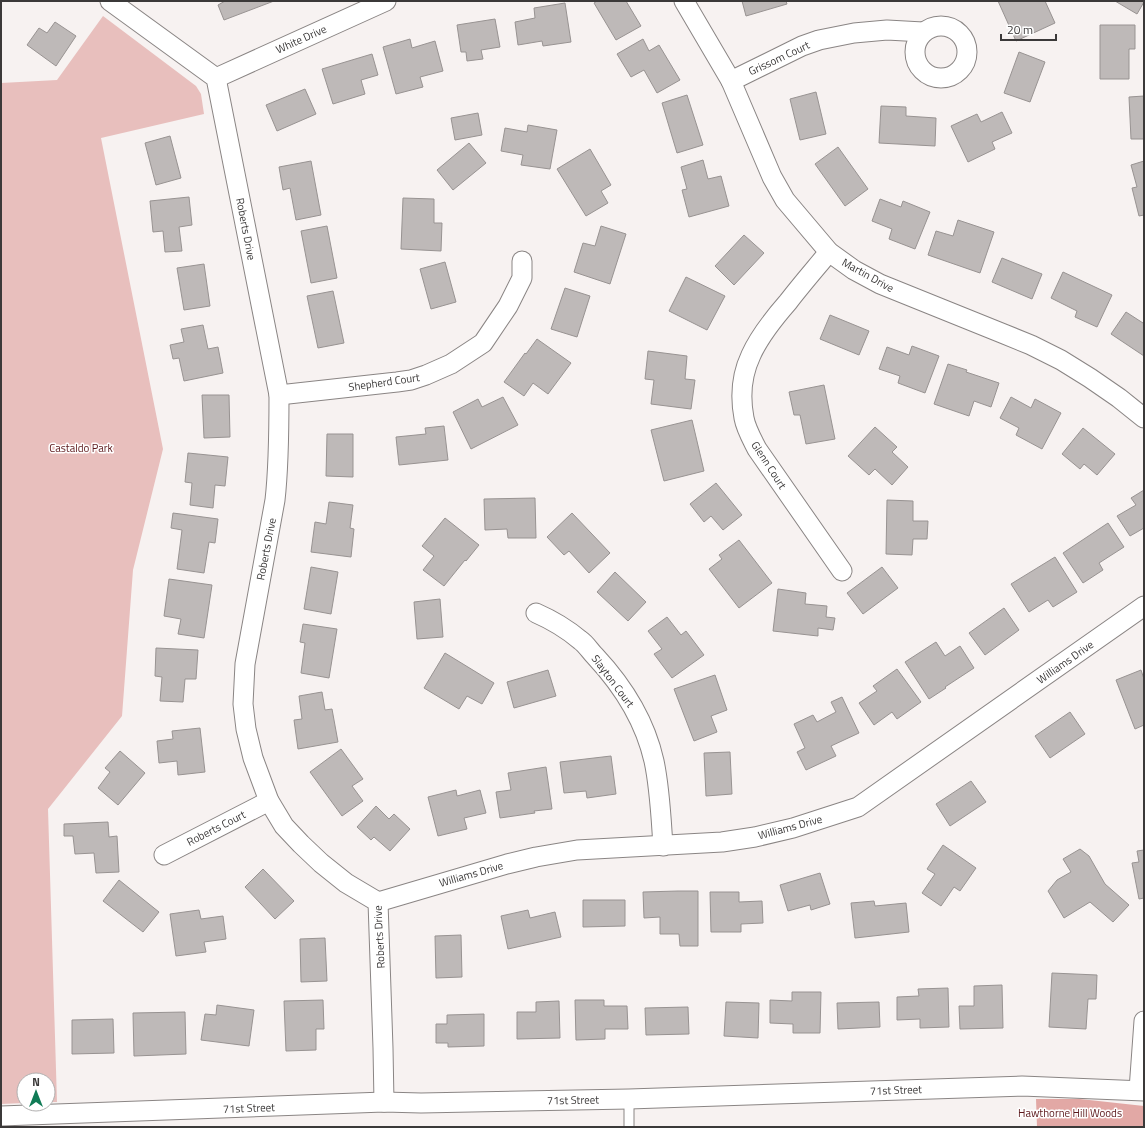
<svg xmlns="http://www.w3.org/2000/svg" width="1145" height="1128" font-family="'Titillium Web',sans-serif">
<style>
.green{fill:#e8bfbd}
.forest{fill:#e2a8a5}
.building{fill:#beb9b8;stroke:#989392}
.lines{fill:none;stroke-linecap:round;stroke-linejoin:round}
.lane-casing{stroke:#8a8584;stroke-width:11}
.street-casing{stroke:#8a8584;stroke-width:21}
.lane{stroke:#fff;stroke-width:9}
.street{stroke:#fff;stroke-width:19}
.labels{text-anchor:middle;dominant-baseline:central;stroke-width:3;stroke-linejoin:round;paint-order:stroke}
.street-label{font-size:11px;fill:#3b3939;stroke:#fff}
.park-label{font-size:11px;fill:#5b171a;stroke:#fff}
</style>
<rect width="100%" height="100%" fill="#f7f2f1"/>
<polygon class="green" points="103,16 196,86 201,94 204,114 101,138 163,449 133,570 122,716 48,809 57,1102 48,1102 48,1080 24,1080 24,1103 1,1104 1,83 57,80"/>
<polygon class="forest" points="1036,1099 1080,1099 1144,1106 1144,1127 1037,1127"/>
<g class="building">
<polygon points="225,1 274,1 224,20 218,5"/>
<polygon points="597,1 626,1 641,26 616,40 594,3"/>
<polygon points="742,1 786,1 787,4 746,16"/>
<polygon points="998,1 1045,1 1055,23 1016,41"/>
<polygon points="1115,1 1144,1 1144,2 1137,14"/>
<polygon points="565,3 571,42 543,46 542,41 518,45 515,22 535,18 534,8"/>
<polygon points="495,19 500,47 481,50 483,59 467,61 466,52 461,52 457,25"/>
<polygon points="55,22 76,36 56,66 27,45 39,28 47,33"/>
<polygon points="1100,25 1135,25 1135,49 1129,49 1129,79 1100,79"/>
<polygon points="410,39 412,48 435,41 443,71 420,77 423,87 396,94 383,47"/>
<polygon points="643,39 649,51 659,45 680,80 657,93 644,70 631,77 617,54"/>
<polygon points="1019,52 1045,62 1030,102 1004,93"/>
<polygon points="372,54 378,75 361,80 365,94 333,104 322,69"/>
<polygon points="305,89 316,114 277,131 266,105"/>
<polygon points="816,92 826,134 800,140 790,99"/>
<polygon points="687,95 703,145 677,153 662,103"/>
<polygon points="1144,96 1144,139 1131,139 1129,97"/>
<polygon points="881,106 906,107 906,116 936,118 935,146 879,143"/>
<polygon points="1002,112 1012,133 992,142 995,149 968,162 951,126 977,114 981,122"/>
<polygon points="478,113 482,135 455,140 451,118"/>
<polygon points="528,125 557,130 550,169 521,165 523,155 501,151 505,128 527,132"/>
<polygon points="170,136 181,178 156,185 145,143"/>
<polygon points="469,143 486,163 453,190 437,170"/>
<polygon points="838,147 868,189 845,206 815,164"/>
<polygon points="590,149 611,185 601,191 608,203 586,216 557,169"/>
<polygon points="703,160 708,179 721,176 729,206 689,217 682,190 687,189 681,167"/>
<polygon points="311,161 321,215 296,220 290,188 283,190 279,167"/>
<polygon points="1144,161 1144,215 1139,216 1132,188 1137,187 1131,165"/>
<polygon points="189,197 192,225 179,227 182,251 165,252 163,231 153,232 150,201"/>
<polygon points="403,198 434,199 434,223 442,223 441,251 401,249"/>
<polygon points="880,199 901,207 903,201 930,212 915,249 889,239 892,229 872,221"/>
<polygon points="958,220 994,232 980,273 928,255 936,231 953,236"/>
<polygon points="327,226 337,278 311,283 301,231"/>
<polygon points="601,226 626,234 610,284 574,272 583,243 595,246"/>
<polygon points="744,235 764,253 734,285 715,266"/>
<polygon points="1002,258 1042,274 1032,299 992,282"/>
<polygon points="445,262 456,302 431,309 420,269"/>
<polygon points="204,264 210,306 184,310 177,268"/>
<polygon points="1063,272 1112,295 1097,327 1075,317 1077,311 1051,298"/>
<polygon points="686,277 725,296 707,330 669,311"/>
<polygon points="565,288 590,296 577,337 551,329"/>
<polygon points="333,291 344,343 318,348 307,296"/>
<polygon points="1126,312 1143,323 1144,321 1144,356 1111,334"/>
<polygon points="830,315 869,331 859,355 820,339"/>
<polygon points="203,325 208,349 218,347 223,373 184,381 179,358 173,359 170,345 184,342 181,329"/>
<polygon points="537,339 571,363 548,394 533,383 524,396 504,382 525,353 526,354"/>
<polygon points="912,346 939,356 925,393 898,383 900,376 879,369 887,347 909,355"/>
<polygon points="648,351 687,356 685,379 695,380 691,409 651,404 654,380 645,379"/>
<polygon points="948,364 967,370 966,372 999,383 991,407 974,401 969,416 934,404"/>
<polygon points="824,385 835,439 806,444 800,415 794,415 789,392"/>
<polygon points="202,395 229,395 230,437 204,438"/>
<polygon points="503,397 518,425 471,449 453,412 478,399 482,407"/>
<polygon points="1011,397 1031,408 1035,399 1061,413 1042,449 1016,435 1019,428 1000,418"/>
<polygon points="692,420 704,471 664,481 651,430"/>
<polygon points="444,426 448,460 399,465 396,437 426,434 425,428"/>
<polygon points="875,427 897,447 892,452 908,467 892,485 875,469 869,475 848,456"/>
<polygon points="1083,428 1115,454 1097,475 1084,464 1080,469 1062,454"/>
<polygon points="327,434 353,434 353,477 326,476"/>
<polygon points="188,453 228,457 225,486 215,485 213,508 190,505 192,483 185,482"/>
<polygon points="716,483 742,515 723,530 711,516 704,522 690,504"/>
<polygon points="1144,490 1144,528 1130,536 1117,516 1136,505 1131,498"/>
<polygon points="535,498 536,538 508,538 507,529 485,530 484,499"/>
<polygon points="887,500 913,501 913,521 928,521 927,539 913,539 912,555 886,554"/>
<polygon points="329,502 353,505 350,528 354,529 351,557 311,552 315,522 326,524"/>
<polygon points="173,513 218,519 215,543 209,542 204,573 177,569 182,530 171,528"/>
<polygon points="572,513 610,553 589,573 569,551 564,555 547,537"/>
<polygon points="445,518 479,545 466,561 465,560 444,586 423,570 434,556 422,546"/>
<polygon points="1108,523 1124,547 1099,563 1103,570 1083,583 1063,553"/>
<polygon points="739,540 772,583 739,608 709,569 722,559 719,555"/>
<polygon points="1055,557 1077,592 1053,607 1048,600 1029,612 1011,584"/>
<polygon points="311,567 338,572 331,614 304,609"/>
<polygon points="882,567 898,588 863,614 847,593"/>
<polygon points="615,572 646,602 628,621 597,592"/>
<polygon points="169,579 212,585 204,638 178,634 181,619 164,616"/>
<polygon points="778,589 806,593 805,604 827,606 826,617 835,618 833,630 818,628 818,636 773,631"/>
<polygon points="440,599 443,637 417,639 414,602"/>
<polygon points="1004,608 1019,630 985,655 969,633"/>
<polygon points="667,617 681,635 686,631 704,655 672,678 654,654 662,649 648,631"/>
<polygon points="303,624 337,629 329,678 301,673 305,643 300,642"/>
<polygon points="936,642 945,656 960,646 974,668 945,687 946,688 929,699 905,662"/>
<polygon points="156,648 198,650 196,679 185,679 183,702 160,701 162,677 155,676"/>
<polygon points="445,653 494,683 482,704 467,696 459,709 424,688"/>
<polygon points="897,669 921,702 897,719 892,712 874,725 859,703 877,691 873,686"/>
<polygon points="548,670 556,696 514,708 507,682"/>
<polygon points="1141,670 1144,679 1144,725 1135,729 1116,680"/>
<polygon points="715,675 727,710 711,716 717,732 694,741 674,689"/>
<polygon points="322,692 325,710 332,709 338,742 298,749 294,720 302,719 299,696"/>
<polygon points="842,697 859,733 831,746 836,756 806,770 797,752 805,748 794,724 813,715 817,722 836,712 831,702"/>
<polygon points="1070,712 1085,734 1050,758 1035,736"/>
<polygon points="200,728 205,772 178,775 177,761 159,763 157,741 173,739 172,731"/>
<polygon points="341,749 363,779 352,786 363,801 342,816 310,772"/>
<polygon points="120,751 145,773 118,805 98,788 110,772 105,768"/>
<polygon points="730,752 732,794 706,796 704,753"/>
<polygon points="611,756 616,794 587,798 586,791 564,793 560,762"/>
<polygon points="546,767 552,809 534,811 535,813 500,818 496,792 511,790 508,773"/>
<polygon points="971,781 986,802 950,826 936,804"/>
<polygon points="456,790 457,796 480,790 486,813 464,818 467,829 438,836 428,797"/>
<polygon points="376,806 389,819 394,814 410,829 390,851 374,837 371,840 357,827"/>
<polygon points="108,822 109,837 117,836 119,872 96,873 94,853 75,854 73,836 64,836 64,824"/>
<polygon points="943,845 976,868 960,891 954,887 941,906 922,893 935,874 927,869"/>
<polygon points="1080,849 1089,856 1105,884 1129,905 1113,922 1090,902 1064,918 1048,891 1057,880 1071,872 1063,859"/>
<polygon points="1144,850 1144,898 1139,899 1132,863 1139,862 1137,851"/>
<polygon points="263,869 294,901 275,919 245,887"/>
<polygon points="820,873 830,904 811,910 810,905 788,911 780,885"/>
<polygon points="119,880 159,912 143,932 103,901"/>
<polygon points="678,891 698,891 698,946 680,946 679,934 660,934 660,917 644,918 643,892"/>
<polygon points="710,892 739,892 739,902 762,901 763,923 741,924 741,932 711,932"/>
<polygon points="583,900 625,900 625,926 583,927"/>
<polygon points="874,901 875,906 906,903 909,932 855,938 851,903"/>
<polygon points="199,910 201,919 223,916 226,939 204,942 206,952 176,956 170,914"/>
<polygon points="528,910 530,918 555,912 561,937 508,949 501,916"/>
<polygon points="461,935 462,977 436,978 435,936"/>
<polygon points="325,938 327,981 301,982 300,939"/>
<polygon points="1052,973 1097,975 1096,999 1088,999 1086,1029 1049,1027"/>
<polygon points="1002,985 1003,1028 960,1029 959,1006 974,1006 974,986"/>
<polygon points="948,988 949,1027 920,1028 920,1019 897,1020 897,997 919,996 918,989"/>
<polygon points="792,992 821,992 820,1033 793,1033 793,1024 770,1023 770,1000 792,1001"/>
<polygon points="323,1000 324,1029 316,1029 316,1050 286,1051 284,1001"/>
<polygon points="575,1000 604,1000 604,1006 627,1006 628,1029 605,1029 605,1039 576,1040"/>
<polygon points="559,1001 560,1038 517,1039 517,1012 536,1012 536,1002"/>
<polygon points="726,1002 759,1003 758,1038 724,1036"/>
<polygon points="879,1002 880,1027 838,1029 837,1003"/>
<polygon points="217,1005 254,1010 249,1046 201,1040 205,1014 216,1015"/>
<polygon points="688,1007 689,1034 646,1035 645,1008"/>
<polygon points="185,1012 186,1054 134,1056 133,1013"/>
<polygon points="484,1014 484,1046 448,1047 448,1043 436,1043 436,1024 447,1024 447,1015"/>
<polygon points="113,1019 114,1053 72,1054 72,1020"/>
</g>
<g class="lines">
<defs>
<polyline id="lane" points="629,1099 629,1127"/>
<g id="street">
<path d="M110,1l106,77 63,317c0,35 0,70 -4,105l-30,164 -2,40 3,25 7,29 16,43 15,25 17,18 20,19 25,20 32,19 5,146 1,54"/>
<polyline points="684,1 731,81 772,177 785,200 829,252 854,270 880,284 1004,334 1031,345 1061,360 1090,378 1119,398 1144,418"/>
<circle cx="941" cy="52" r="26"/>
<polyline points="216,78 386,1"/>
<polyline points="731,81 802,46 819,40 854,33 887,30 923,32"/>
<path d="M829,252c-14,17 -28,33 -41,50 -14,16 -28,33 -37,53 -9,19 -11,42 -7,63 2,11 8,21 13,31l85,122"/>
<polyline points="279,395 397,382 411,380 426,375 451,364 483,343 508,306 522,278 522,261"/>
<path d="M536,613c16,7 31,16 44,27 6,4 10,11 15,16 28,30 50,65 59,105 6,28 7,57 9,85"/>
<polyline points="164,855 269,801"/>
<polyline points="378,902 507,864 536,857 577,850 722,842 755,837 793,828 858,807 1144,606"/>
<polyline points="1139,1090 1144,1021"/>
<polyline points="1,1116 384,1102 421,1103 629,1099 1022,1086 1144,1091"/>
</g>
</defs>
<use href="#lane" class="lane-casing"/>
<use href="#street" class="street-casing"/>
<use href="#lane" class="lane"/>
<use href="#street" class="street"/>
</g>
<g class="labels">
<g class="street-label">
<text transform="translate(301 39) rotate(-24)">White Drive</text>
<text transform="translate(779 58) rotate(-25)">Grissom Court</text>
<text transform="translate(246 229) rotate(79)">Roberts Drive</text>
<text transform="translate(868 275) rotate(29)">Martin Drive</text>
<text transform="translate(384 382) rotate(-8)">Shepherd Court</text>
<text transform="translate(769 465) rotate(57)">Glenn Court</text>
<text transform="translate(266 549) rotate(-79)">Roberts Drive</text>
<text transform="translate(1065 662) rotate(-35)">Williams Drive</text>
<text transform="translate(613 681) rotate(53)">Slayton Court</text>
<text transform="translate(790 827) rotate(-15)">Williams Drive</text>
<text transform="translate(216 828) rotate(-27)">Roberts Court</text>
<text transform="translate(471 874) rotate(-16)">Williams Drive</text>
<text transform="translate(379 937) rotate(-93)">Roberts Drive</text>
<text transform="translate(896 1090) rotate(-2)">71st Street</text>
<text transform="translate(573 1100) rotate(-1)">71st Street</text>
<text transform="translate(249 1108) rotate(-2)">71st Street</text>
</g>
<g class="park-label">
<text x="81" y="448">Castaldo Park</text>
<text x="1070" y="1113">Hawthorne Hill Woods</text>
</g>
</g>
<rect width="1145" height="1128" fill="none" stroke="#3b3939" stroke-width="4"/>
<g transform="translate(36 1092)"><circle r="19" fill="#ffffff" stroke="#b1b0b0"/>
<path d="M0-3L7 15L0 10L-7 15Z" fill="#107b56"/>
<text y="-6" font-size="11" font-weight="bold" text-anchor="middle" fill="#3b3939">N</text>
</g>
<path d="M1001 34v6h55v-6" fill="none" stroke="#3b3939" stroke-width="2"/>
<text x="1007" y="34" font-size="12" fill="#3b3939" stroke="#ffffff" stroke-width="3" paint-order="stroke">20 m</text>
</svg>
